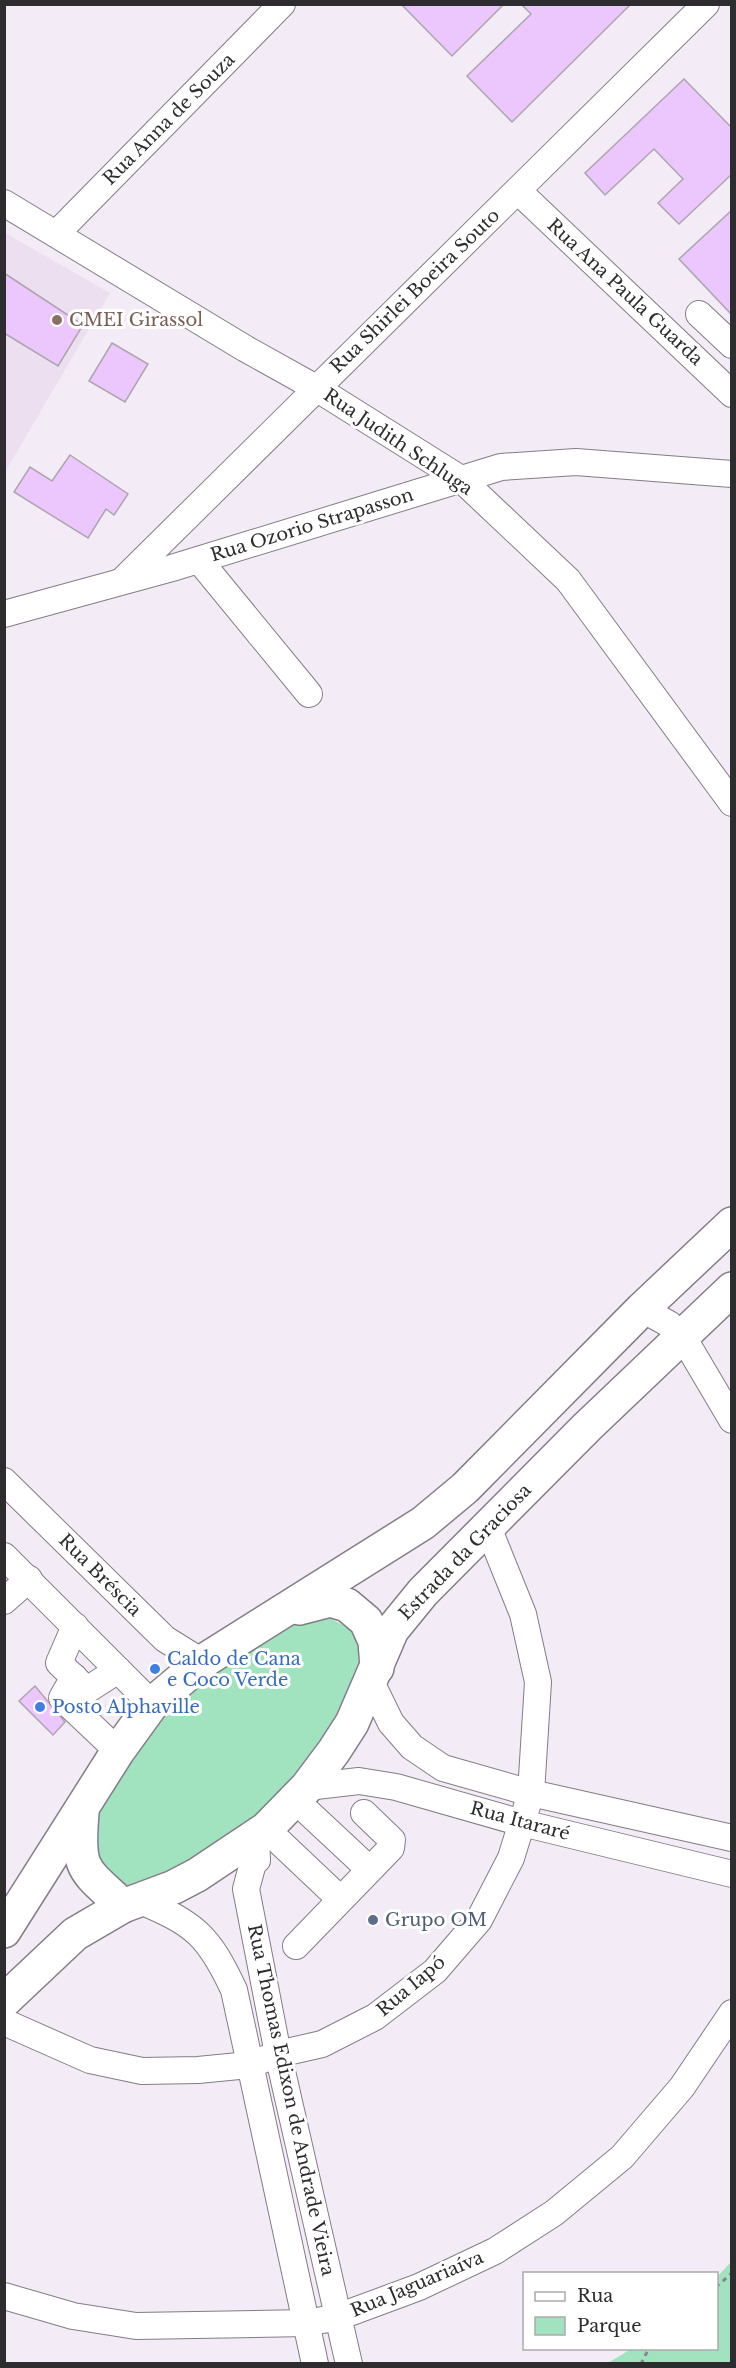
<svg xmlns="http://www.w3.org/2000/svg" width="736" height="2368" font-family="'Libre Baskerville',serif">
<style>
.built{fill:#ecdfef}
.green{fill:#a1e2bf}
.building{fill:#ebc7fe;stroke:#aca5b0;stroke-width:1.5}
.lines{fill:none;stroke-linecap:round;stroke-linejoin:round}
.minor-casing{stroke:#847c86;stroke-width:28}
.major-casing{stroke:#847c86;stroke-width:36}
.path{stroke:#89848b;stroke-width:3;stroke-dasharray:4.5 4.5;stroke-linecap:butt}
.minor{stroke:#fff;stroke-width:26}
.major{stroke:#fff;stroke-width:33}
.education-dot{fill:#8d6e63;stroke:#fff;stroke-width:2}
.shop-dot{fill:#3f7fe0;stroke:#fff;stroke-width:2}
.service-dot{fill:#5c6f8a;stroke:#fff;stroke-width:2}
.labels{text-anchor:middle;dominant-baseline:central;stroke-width:6;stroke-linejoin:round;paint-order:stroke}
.street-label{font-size:18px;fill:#2f2c30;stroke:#fff}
.education-label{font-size:18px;fill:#785e54;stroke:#fff;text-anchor:start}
.shop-label{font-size:18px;fill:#366cbe;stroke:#fff;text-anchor:start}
.service-label{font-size:18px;fill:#4e5e75;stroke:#fff;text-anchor:start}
</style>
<rect width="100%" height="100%" fill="#f3ebf5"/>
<polygon class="built" points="5,233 110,293 5,472"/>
<g class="green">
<path d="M328,1617l22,12 10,17 -4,37 -28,55 -51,64 -70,54 -80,34 -23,-7 -13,-62c42,-73 79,-124 153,-169 30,-20 48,-30 84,-35z"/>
<polygon points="731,2262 731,2363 608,2363 631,2349 716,2348 717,2277"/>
</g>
<g class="building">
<polygon points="401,4 504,4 452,56"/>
<polygon points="521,4 631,4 512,122 467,76 531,14"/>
<polygon points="684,79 732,128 732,174 679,224 658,203 683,179 654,149 605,195 585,173"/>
<polygon points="732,210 732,315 679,259"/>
<polygon points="4,273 83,325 58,366 4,333"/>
<polygon points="112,343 148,364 125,402 89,381"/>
<polygon points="70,455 128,494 114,515 106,509 88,538 14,492 30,467 52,481"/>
<polygon points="35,1686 65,1722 53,1735 19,1701"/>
</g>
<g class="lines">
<defs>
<g id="minor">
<polyline points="518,191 732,394"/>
<polyline points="4,203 246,349 316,388 461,479 568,580 732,803"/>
<polyline points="57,233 282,4"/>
<polyline points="699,314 732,345"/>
<polyline points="199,560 309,694"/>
<polyline points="124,579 706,4"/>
<polyline points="4,614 172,568 501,467 576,462 732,474"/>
<polyline points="642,1309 669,1324 683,1337 732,1420"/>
<polyline points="4,1481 165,1639 202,1662"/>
<polyline points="4,1556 152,1704"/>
<polyline points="4,1601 29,1579"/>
<polyline points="75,1626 59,1663 87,1690 118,1670"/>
<polyline points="74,1677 62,1698 118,1751"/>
<polyline points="371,1682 391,1723 412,1747 443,1768 531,1793 732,1838"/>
<polyline points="307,1787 359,1781 396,1787 522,1823 732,1874"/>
<polyline points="295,1800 369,1869"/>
<polyline points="266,1829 340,1899"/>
<polyline points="256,1837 257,1860 253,1863 246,1889 278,2054 349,2364"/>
<path d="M141,1901c54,23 68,35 93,89l81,374"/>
<polyline points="296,1946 391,1848 392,1840 364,1813"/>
<polyline points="4,2022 90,2060 142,2071 198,2070 249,2065 278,2054 322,2044 375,2017 435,1971 479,1920 511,1858 531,1793 538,1682 523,1614 487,1525"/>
<polyline points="4,2296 73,2316 136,2326 307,2323 338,2317 419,2287 495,2251 554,2213 622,2157 682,2087 732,2013"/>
</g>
<g id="major">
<polyline points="299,1608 330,1600 347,1605 366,1621 375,1641 377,1668"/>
<path d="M82,1813c-5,59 1,55 41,93"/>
<polyline points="4,1931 118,1751 152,1704 202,1662 423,1523 465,1488 642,1309 732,1224"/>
<polyline points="4,2001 75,1934 123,1906 174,1887 197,1875 266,1829 307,1787 334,1751 352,1723 392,1630 423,1592 587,1427 732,1289"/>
</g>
</defs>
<use href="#minor" class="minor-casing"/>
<use href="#major" class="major-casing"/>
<g class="path">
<polyline points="716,2287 732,2273"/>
<polyline points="641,2364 649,2348"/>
</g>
<use href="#minor" class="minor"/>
<use href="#major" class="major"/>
</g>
<circle class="education-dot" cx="57" cy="320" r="6"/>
<g class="shop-dot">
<circle cx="155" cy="1669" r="6"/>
<circle cx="40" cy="1707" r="6"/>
</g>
<circle class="service-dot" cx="373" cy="1920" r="6"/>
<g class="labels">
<g class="street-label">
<text transform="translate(169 119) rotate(-45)">Rua Anna de Souza</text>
<text transform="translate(415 291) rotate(-44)">Rua Shirlei Boeira Souto</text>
<text transform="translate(625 292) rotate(43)">Rua Ana Paula Guarda</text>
<text transform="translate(398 442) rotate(34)">Rua Judith Schluga</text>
<text transform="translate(312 525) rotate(-17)">Rua Ozorio Strapasson</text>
<text transform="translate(465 1552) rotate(-46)">Estrada da Graciosa</text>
<text transform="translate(100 1575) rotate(45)">Rua Bréscia</text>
<text transform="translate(520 1821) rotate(15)">Rua Itararé</text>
<text transform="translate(411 1986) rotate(-40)">Rua Iapó</text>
<text transform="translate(291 2100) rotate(78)">Rua Thomas Edixon de Andrade Vieira</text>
<text transform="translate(417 2284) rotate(-23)">Rua Jaguariaíva</text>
</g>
<g class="education-label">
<text x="69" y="320">CMEI Girassol</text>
</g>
<g class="shop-label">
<text x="167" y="1659">Caldo de Cana<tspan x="167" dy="21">e Coco Verde</tspan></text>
<text x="52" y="1707">Posto Alphaville</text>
</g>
<g class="service-label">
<text x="385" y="1920">Grupo OM</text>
</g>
</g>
<rect width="736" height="2368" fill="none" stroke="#2f2c30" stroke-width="12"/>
<rect x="523" y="2272" width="195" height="78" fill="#ffffff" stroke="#acabac" stroke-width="1.5"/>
<rect x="535" y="2292" width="30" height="9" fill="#ffffff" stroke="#acabac" stroke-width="1.5"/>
<text x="577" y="2302" font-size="18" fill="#2f2c30">Rua</text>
<rect x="535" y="2317" width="30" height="18" fill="#a1e2bf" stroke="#acabac" stroke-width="1.5"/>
<text x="577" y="2332" font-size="18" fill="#2f2c30">Parque</text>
</svg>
